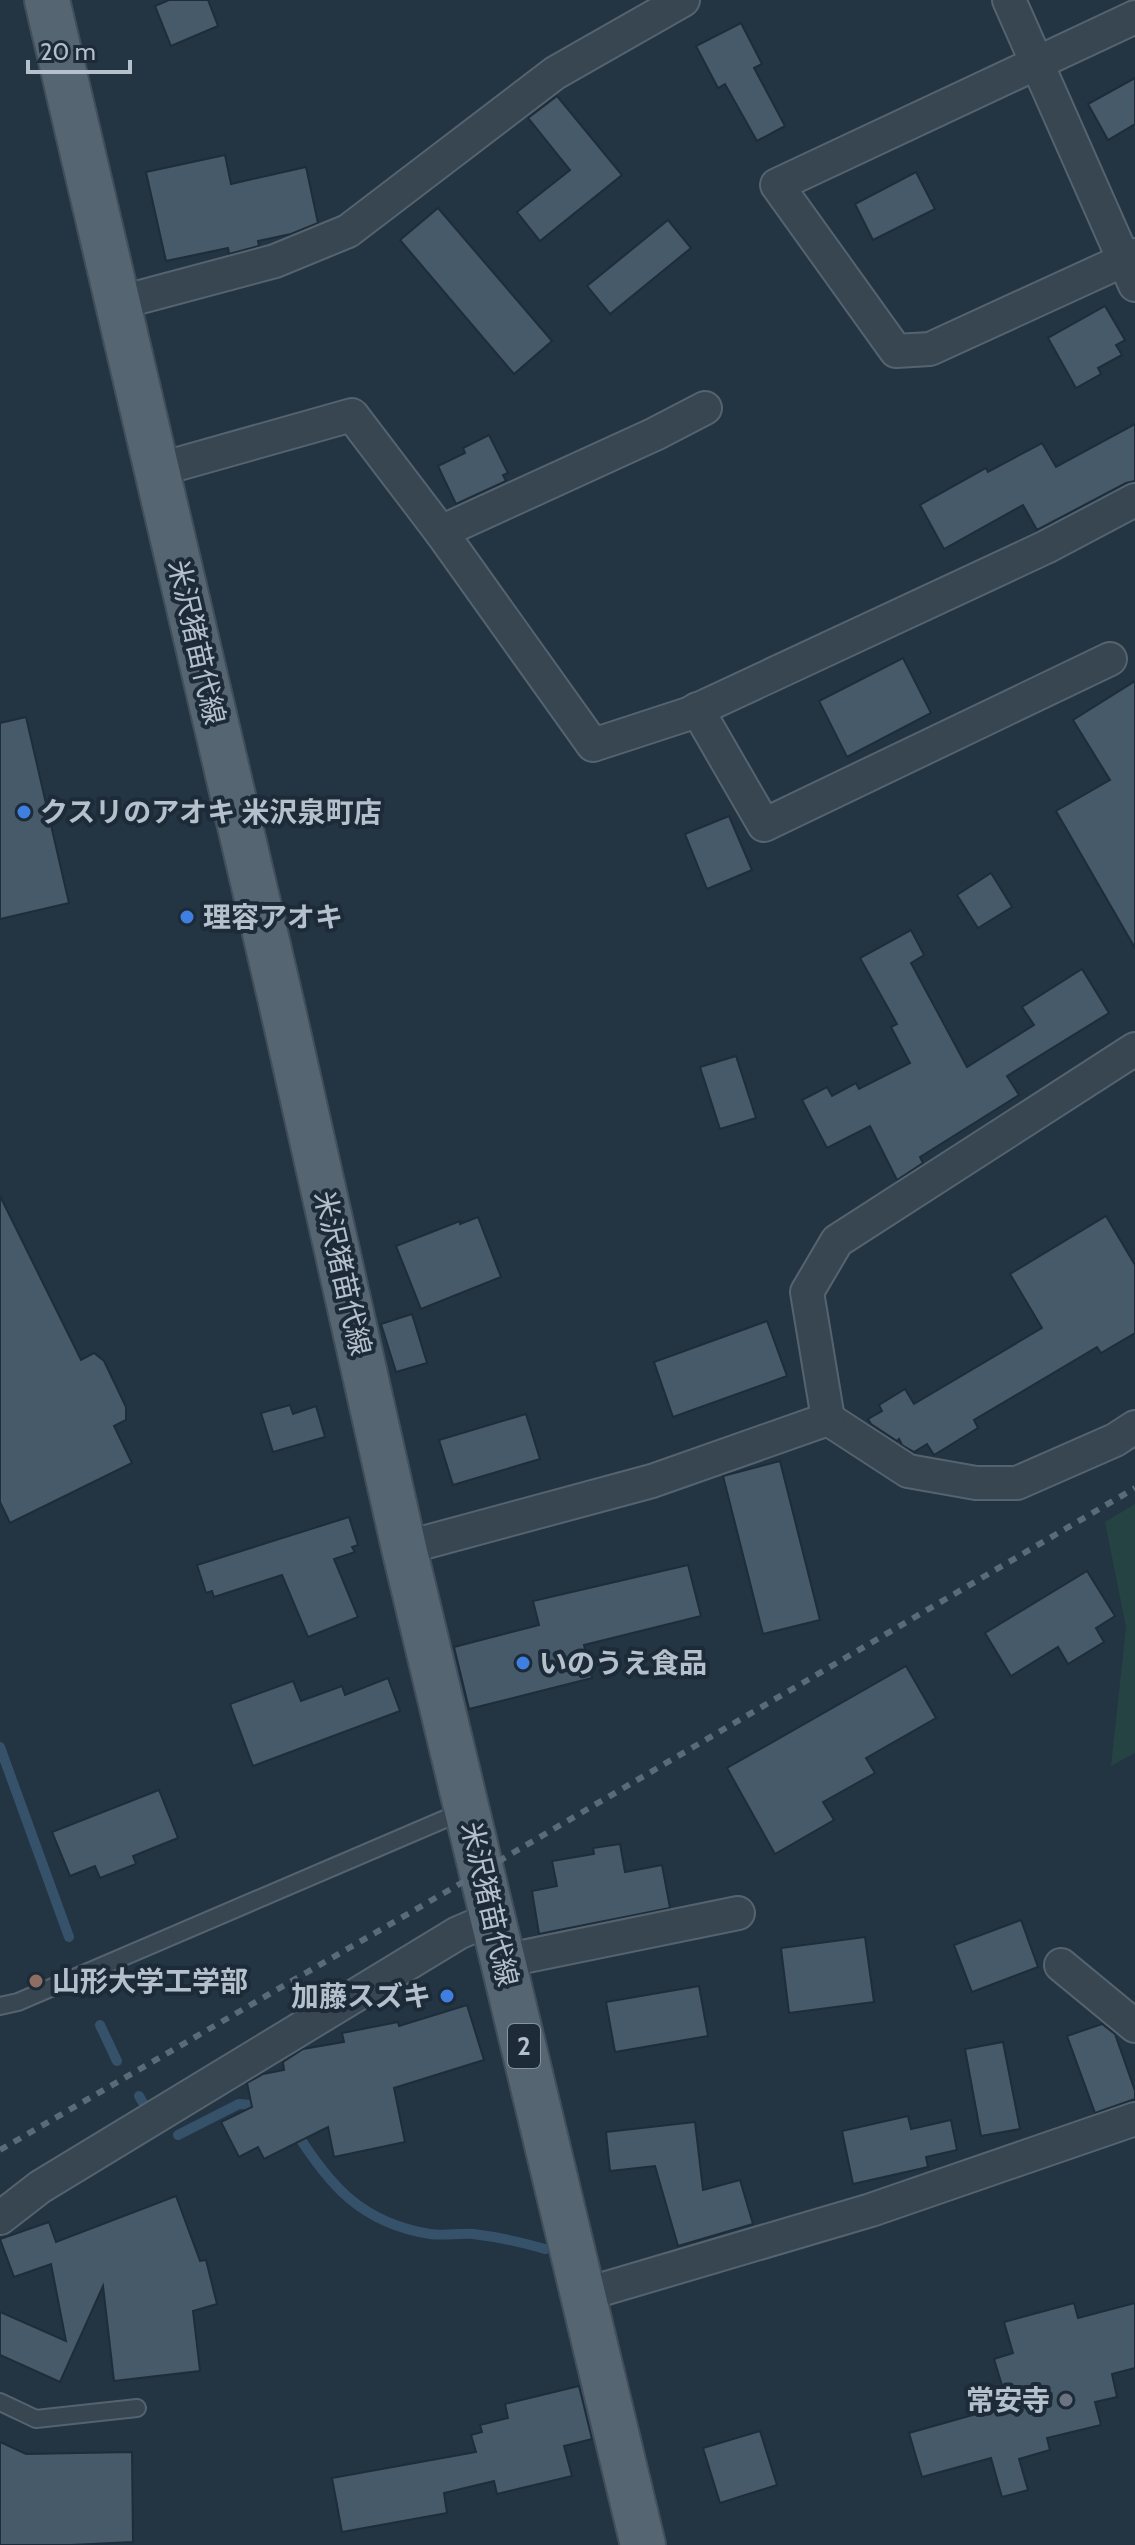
<svg xmlns="http://www.w3.org/2000/svg" width="1135" height="2545" font-family="Cabin,'Noto Sans JP',sans-serif">
<style>
.green{fill:#254343}
.lines{fill:none;stroke-linecap:round;stroke-linejoin:round}
.stream{stroke:#35526a;stroke-width:10}
.building{fill:#475a69;stroke:#1e2d39;stroke-width:2}
.lane-casing{stroke:#55636f;stroke-width:20}
.street-casing{stroke:#55636f;stroke-width:36}
.primary-casing{stroke:#414f5b;stroke-width:48}
.lane{stroke:#384652;stroke-width:16}
.street{stroke:#384652;stroke-width:32}
.primary{stroke:#566572;stroke-width:44}
.rail{stroke:#596a79;stroke-width:6;stroke-dasharray:8 8;stroke-linecap:butt}
.shop-dot{fill:#3f7fe0;stroke:#1c2b37;stroke-width:3}
.education-dot{fill:#8d6e63;stroke:#1c2b37;stroke-width:3}
.worship-dot{fill:#6b7280;stroke:#1c2b37;stroke-width:3}
.labels{text-anchor:middle;dominant-baseline:central;stroke-width:8;stroke-linejoin:round;paint-order:stroke}
.shield{fill:#1c2b37;stroke:#86939f;stroke-width:2}
.shield-label{font-size:26px;font-weight:bold;fill:#b4c0cc}
.street-label{font-size:28px;fill:#b4c0cc;stroke:#1c2b37}
.poi-label{font-size:28px;font-weight:bold;fill:#b4c0cc;stroke:#1c2b37;text-anchor:start}
</style>
<rect width="100%" height="100%" fill="#233442"/>
<polygon class="green" points="1135,1504 1135,1753 1111,1766 1126,1627 1105,1522"/>
<g class="lines">
<g class="stream">
<polyline points="0,1747 69,1937"/>
<polyline points="100,2025 117,2061"/>
<polyline points="139,2096 145,2106"/>
<path d="M294,2129c35,56 67,94 136,105 14,2 29,-1 43,0 25,3 48,8 72,15"/>
<polyline points="178,2135 239,2104 265,2106"/>
</g>
</g>
<g class="building">
<polygon points="169,0 208,0 218,26 171,46 155,6"/>
<polygon points="741,23 762,64 754,68 785,126 757,141 725,84 718,88 696,46"/>
<polygon points="1135,78 1135,124 1108,140 1088,104"/>
<polygon points="557,96 622,175 540,241 517,212 570,170 528,118"/>
<polygon points="225,155 231,184 306,167 318,223 291,234 258,241 259,246 229,254 228,248 166,261 146,172"/>
<polygon points="916,172 935,209 873,240 855,204"/>
<polygon points="438,208 552,341 514,374 400,240"/>
<polygon points="668,220 691,248 610,314 587,286"/>
<polygon points="1105,306 1125,340 1116,345 1122,355 1098,368 1101,374 1076,388 1048,338"/>
<polygon points="1135,424 1135,481 1126,483 1037,530 1023,505 944,549 920,505 986,468 988,472 1042,443 1056,467"/>
<polygon points="489,435 508,473 503,475 506,481 456,504 438,466 465,453 463,448"/>
<polygon points="903,658 931,713 847,757 819,701"/>
<polygon points="1135,681 1135,948 1056,811 1110,780 1073,720"/>
<polygon points="26,717 69,903 0,919 0,723"/>
<polygon points="729,816 752,870 707,889 685,834"/>
<polygon points="991,873 1012,907 978,928 957,895"/>
<polygon points="911,930 924,955 911,963 967,1067 1034,1025 1022,1007 1082,969 1109,1013 1007,1076 1019,1095 920,1157 923,1163 897,1180 870,1126 827,1148 802,1100 827,1087 832,1096 856,1083 859,1089 910,1063 891,1027 897,1024 860,958"/>
<polygon points="736,1056 756,1118 720,1129 700,1067"/>
<polygon points="0,1196 81,1360 94,1353 104,1361 126,1407 126,1420 114,1426 132,1463 10,1523 0,1502"/>
<polygon points="1106,1216 1135,1265 1135,1333 1101,1353 1097,1347 974,1420 978,1428 934,1455 927,1444 914,1452 902,1445 899,1439 897,1441 871,1424 868,1419 882,1411 879,1405 905,1389 914,1404 1042,1328 1010,1274"/>
<polygon points="478,1217 501,1277 421,1309 396,1246 460,1221 460,1224"/>
<polygon points="412,1314 427,1363 396,1372 381,1324"/>
<polygon points="767,1321 787,1376 673,1417 654,1362"/>
<polygon points="290,1405 293,1414 316,1406 325,1437 273,1452 261,1413"/>
<polygon points="526,1414 540,1459 453,1485 439,1440"/>
<polygon points="780,1461 820,1620 763,1634 723,1476"/>
<polygon points="349,1517 358,1545 352,1547 355,1552 334,1559 358,1617 308,1637 282,1575 214,1597 212,1591 206,1593 197,1565"/>
<polygon points="688,1565 701,1616 584,1645 592,1678 469,1709 454,1647 539,1625 533,1601"/>
<polygon points="1087,1571 1115,1616 1096,1628 1104,1642 1068,1664 1058,1647 1011,1676 985,1633"/>
<polygon points="906,1666 936,1718 866,1758 875,1773 823,1802 834,1820 775,1854 727,1768"/>
<polygon points="388,1678 400,1711 253,1766 230,1704 293,1681 301,1701 342,1686 345,1695"/>
<polygon points="159,1790 178,1838 133,1856 136,1864 100,1878 95,1866 70,1876 52,1832"/>
<polygon points="620,1844 625,1872 662,1865 670,1908 539,1934 532,1891 557,1886 552,1861 594,1854 593,1848"/>
<polygon points="1021,1920 1038,1967 972,1992 954,1945"/>
<polygon points="865,1937 874,2002 789,2013 781,1948"/>
<polygon points="699,1986 708,2036 615,2052 606,2002"/>
<polygon points="467,2005 484,2060 394,2088 405,2142 334,2157 328,2127 264,2159 258,2147 239,2157 221,2122 252,2107 247,2083 263,2074 284,2070 283,2062 303,2049 344,2042 342,2033 398,2022 399,2026"/>
<polygon points="1102,2024 1115,2034 1135,2091 1135,2099 1095,2113 1067,2036"/>
<polygon points="1003,2042 1020,2129 981,2136 965,2049"/>
<polygon points="908,2116 911,2129 951,2120 957,2150 926,2157 928,2167 853,2184 842,2131"/>
<polygon points="695,2122 703,2190 740,2180 753,2224 678,2246 655,2166 610,2171 606,2132"/>
<polygon points="176,2196 200,2261 206,2260 217,2304 193,2311 200,2371 114,2381 103,2286 60,2382 0,2355 0,2312 66,2341 51,2264 14,2277 0,2239 49,2222 56,2242"/>
<polygon points="1074,2303 1078,2318 1135,2303 1135,2368 1112,2374 1117,2397 1095,2402 1101,2425 1047,2438 1050,2450 1019,2459 1028,2490 1002,2497 991,2458 922,2477 909,2433 1008,2405 994,2359 1013,2353 1004,2322"/>
<polygon points="579,2386 592,2439 564,2446 572,2476 497,2494 494,2481 444,2493 447,2513 342,2532 332,2478 476,2452 471,2435 482,2432 480,2425 508,2418 505,2404"/>
<polygon points="760,2431 777,2485 720,2503 703,2448"/>
<polygon points="0,2442 26,2454 132,2452 133,2542 71,2545 0,2545"/>
</g>
<g class="lines">
<defs>
<g id="lane">
<polyline points="0,2006 18,2002 466,1810"/>
<polyline points="0,2402 36,2419 137,2408"/>
</g>
<g id="street">
<polyline points="1009,0 1135,285"/>
<polyline points="1135,17 777,185 896,351 930,349 1135,255"/>
<polyline points="118,303 275,261 348,231 555,73 683,0"/>
<polyline points="705,408 655,434 441,532 593,745 688,714 1046,547 1135,500"/>
<polyline points="157,470 352,415 441,532"/>
<polyline points="697,709 764,825 1110,659"/>
<polyline points="1135,1049 837,1241 807,1292 828,1419 908,1471 976,1483 1017,1483 1115,1440 1135,1427"/>
<polyline points="404,1548 652,1481 828,1419"/>
<polyline points="503,1961 738,1913"/>
<polyline points="1061,1965 1135,2026"/>
<polyline points="0,2218 40,2187 458,1933 493,1918"/>
<polyline points="583,2295 871,2210 1135,2119"/>
</g>
<polyline id="primary" points="47,0 280,997 404,1548 643,2545"/>
</defs>
<use href="#lane" class="lane-casing"/>
<use href="#street" class="street-casing"/>
<use href="#primary" class="primary-casing"/>
<use href="#lane" class="lane"/>
<use href="#street" class="street"/>
<use href="#primary" class="primary"/>
<polyline class="rail" points="0,2150 482,1871 1135,1488"/>
</g>
<g class="shop-dot">
<circle cx="24" cy="812" r="8"/>
<circle cx="187" cy="917" r="8"/>
<circle cx="523" cy="1663" r="8"/>
<circle cx="447" cy="1996" r="8"/>
</g>
<circle class="education-dot" cx="36" cy="1981" r="8"/>
<circle class="worship-dot" cx="1066" cy="2400" r="8"/>
<g class="labels">
<rect class="shield" x="508" y="2024" width="32" height="44" rx="6"/>
<g class="shield-label">
<text x="524" y="2046">2</text>
</g>
<g class="street-label">
<text transform="translate(197 642) rotate(77)">米沢猪苗代線</text>
<text transform="translate(343 1273) rotate(77)">米沢猪苗代線</text>
<text transform="translate(490 1904) rotate(77)">米沢猪苗代線</text>
</g>
<g class="poi-label">
<text x="40" y="812">クスリのアオキ 米沢泉町店</text>
<text x="203" y="917">理容アオキ</text>
<text x="539" y="1663">いのうえ食品</text>
<text x="52" y="1981">山形大学工学部</text>
<text x="431" y="1996" text-anchor="end">加藤スズキ</text>
<text x="1050" y="2400" text-anchor="end">常安寺</text>
</g>
</g>
<path d="M28 60v12h102v-12" fill="none" stroke="#b4c0cc" stroke-width="4"/>
<text x="40" y="60" font-size="24" fill="#b4c0cc" stroke="#1c2b37" stroke-width="6" paint-order="stroke">20 m</text>
</svg>
